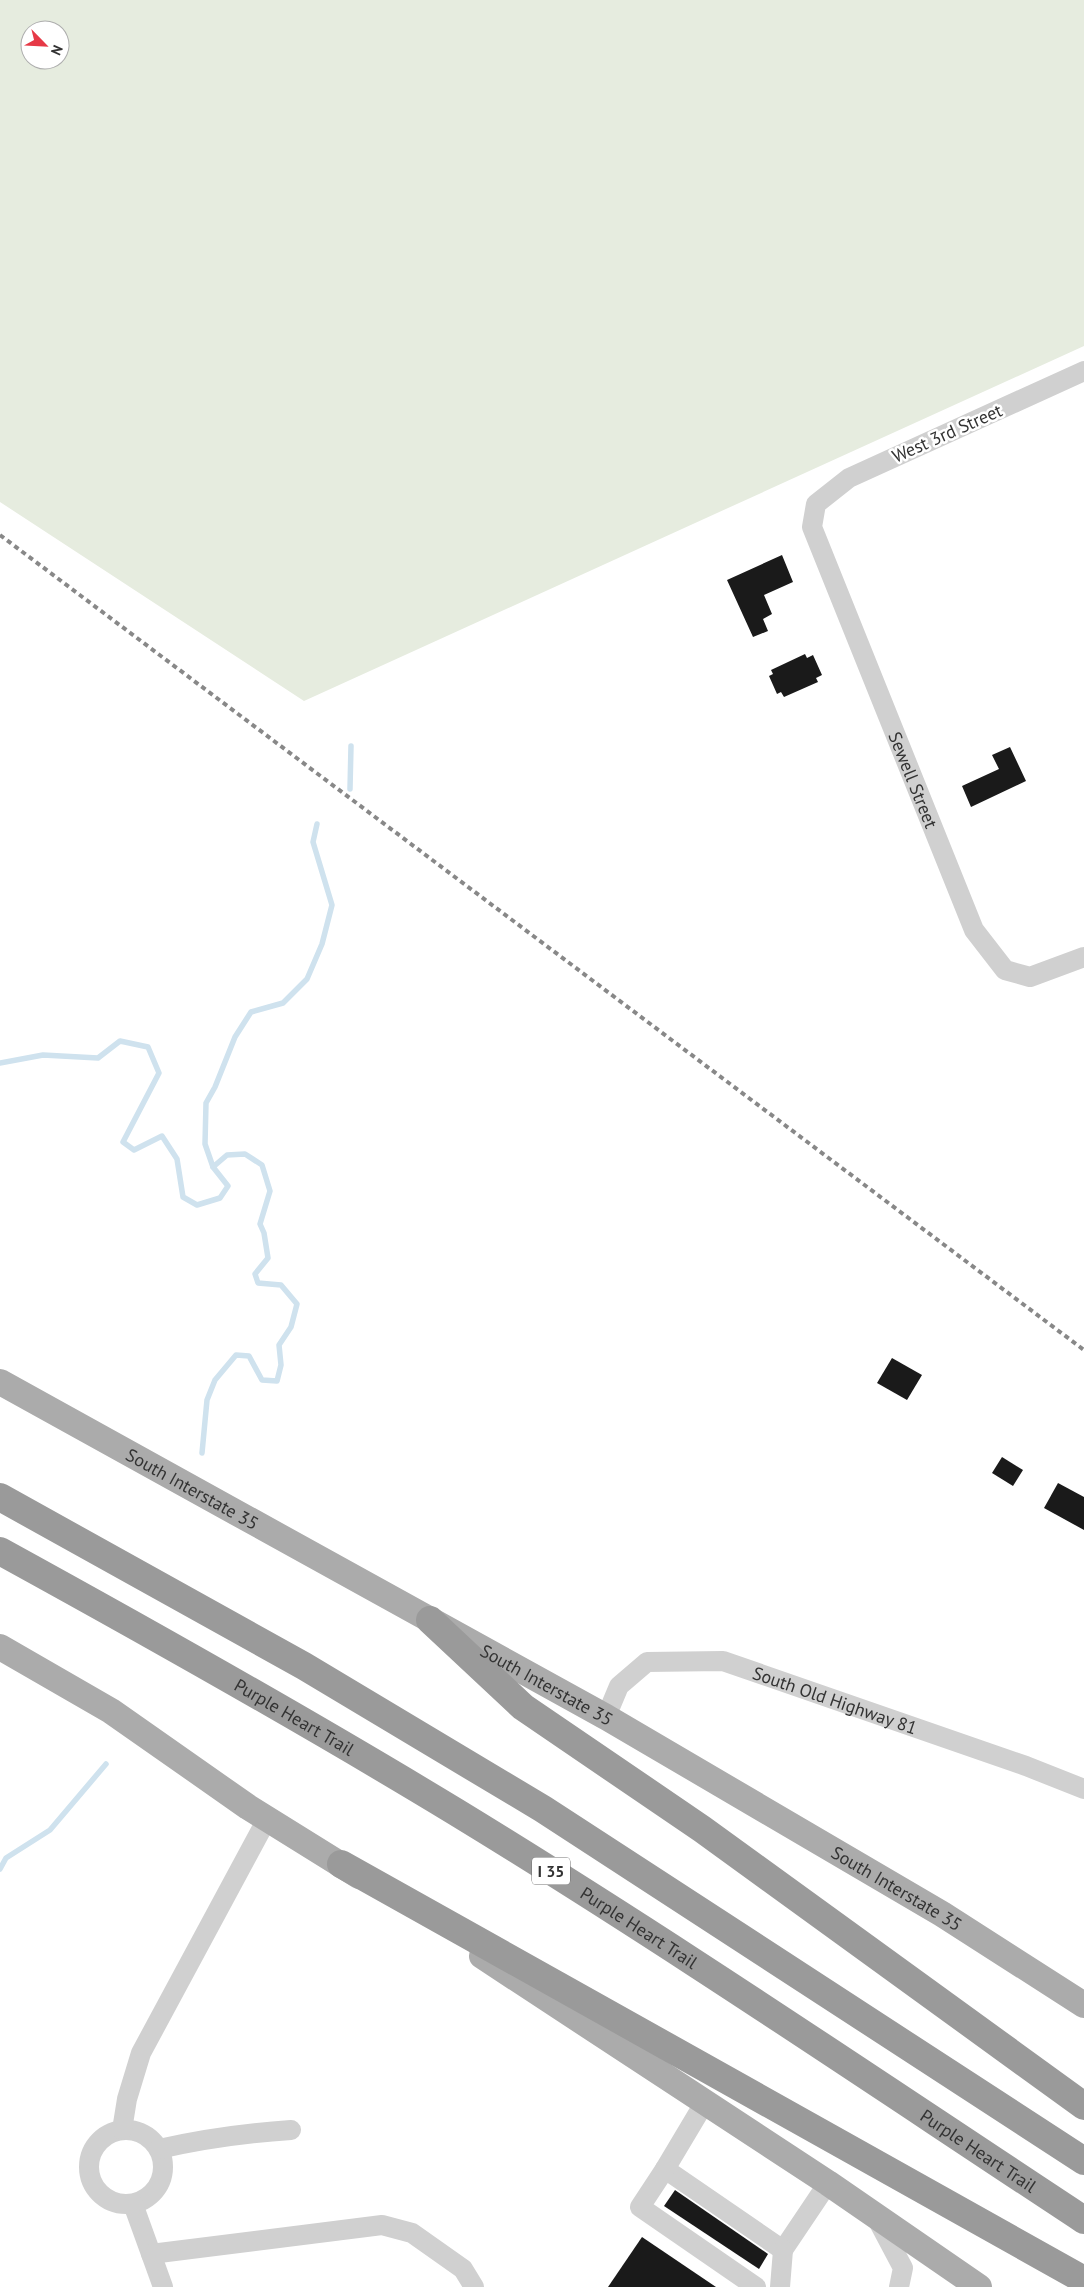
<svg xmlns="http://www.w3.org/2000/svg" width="1084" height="2287" font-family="'PT Sans',sans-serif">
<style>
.green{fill:#e6ecdf;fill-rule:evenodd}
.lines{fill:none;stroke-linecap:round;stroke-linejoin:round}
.stream{stroke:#cfe2ee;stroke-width:5.5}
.building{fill:#1a1a1a}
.minor{stroke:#d0d0d0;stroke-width:20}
.major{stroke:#ababab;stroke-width:26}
.highway{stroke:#9a9a9a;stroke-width:28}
.rail{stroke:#888;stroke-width:4;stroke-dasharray:5 4;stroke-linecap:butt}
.labels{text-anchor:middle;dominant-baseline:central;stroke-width:5;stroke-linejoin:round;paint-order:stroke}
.shield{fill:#fff;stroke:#707070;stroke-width:1}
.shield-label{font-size:16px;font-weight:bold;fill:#333}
.street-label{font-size:18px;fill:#333;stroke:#fff}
</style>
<rect width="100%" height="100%" fill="#fff"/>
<path class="green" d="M0,0h1084v346l-780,355 -304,-199zM30,30h30v30h-30z"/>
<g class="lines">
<g class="stream">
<polyline points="350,789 351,746"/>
<polyline points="0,1063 43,1055 98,1058 120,1041 148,1047 159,1073 123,1142 134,1150 162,1136 177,1159 183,1197 197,1205 220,1198 228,1186 213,1167"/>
<polyline points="202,1453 207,1400 215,1380 236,1355 249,1356 262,1380 277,1381 281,1365 279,1345 291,1327 297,1304 281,1285 258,1283 255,1274 268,1258 264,1233 260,1224 270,1191 262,1165 245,1154 227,1155 213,1167 205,1144 206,1103 215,1087 235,1037 251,1012 283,1003 307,979 322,944 332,905 313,842 317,824"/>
<polyline points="0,1869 6,1858 50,1830 106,1764"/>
</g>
</g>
<g class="building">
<polygon points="782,555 793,582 764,595 772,614 763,619 768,631 753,637 727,580"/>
<polygon points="805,654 807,658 813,655 822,675 816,678 818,682 784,697 781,692 777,694 769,676 773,674 771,670"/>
<polygon points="1010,747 1026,781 971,807 962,786 999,769 992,755"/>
<polygon points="892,1358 922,1375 907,1400 877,1383"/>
<polygon points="1002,1457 1023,1470 1013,1486 992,1473"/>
<polygon points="1058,1483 1084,1497 1084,1530 1044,1508"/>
<polygon points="675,2190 768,2254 759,2269 664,2206"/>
<polygon points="642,2237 716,2287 608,2287"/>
</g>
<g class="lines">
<g class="minor">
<path id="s1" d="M1084,371l-235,107 -33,26 -4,23 162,403 31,40 25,7 54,-20"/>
<path id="s2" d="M606,1717l13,-31 28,-24 76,-1 303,105 58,23"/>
<polyline points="705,2102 665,2169 783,2250 828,2183"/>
<circle cx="126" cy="2167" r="37"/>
<polyline points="122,2130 127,2099 141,2053 267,1819"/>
<path d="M159,2149c44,-10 87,-16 132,-19"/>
<polyline points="665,2169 640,2207 756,2287"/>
<polyline points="133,2204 163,2287"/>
<polyline points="876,2217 903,2268 899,2287"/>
<polyline points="151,2254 382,2225 412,2233 463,2269 474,2287"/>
<polyline points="780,2287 783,2250"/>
</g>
<g class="major">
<path id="s3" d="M0,1382l606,335 336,197 142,91"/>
<polyline points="0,1647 111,1711 248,1807 359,1876"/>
<polyline points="482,1956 828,2183 979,2287"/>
</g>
<g class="highway">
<polyline points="0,1497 304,1666 543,1809 1084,2161"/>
<path id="s4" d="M0,1551c153,84 306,170 456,261 213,130 420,271 628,408"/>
<polyline points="430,1620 523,1707 702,1829 1084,2106"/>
<polyline points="341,1864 1084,2280"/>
</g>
<polyline class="rail" points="0,535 1084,1350"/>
</g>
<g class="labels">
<rect class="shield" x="532" y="1857.5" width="38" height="27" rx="4"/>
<g class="shield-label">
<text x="551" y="1871">I 35</text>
</g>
<g class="street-label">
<text transform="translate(947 433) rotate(-24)">West 3rd Street</text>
<text stroke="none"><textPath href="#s1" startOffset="596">Sewell Street</textPath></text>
<text stroke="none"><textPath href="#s3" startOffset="220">South Interstate 35</textPath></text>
<text stroke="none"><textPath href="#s3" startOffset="625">South Interstate 35</textPath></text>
<text stroke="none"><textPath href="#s2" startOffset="265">South Old Highway 81</textPath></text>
<text stroke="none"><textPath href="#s4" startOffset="338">Purple Heart Trail</textPath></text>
<text stroke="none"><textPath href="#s3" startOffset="1030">South Interstate 35</textPath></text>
<text stroke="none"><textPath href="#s4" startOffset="742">Purple Heart Trail</textPath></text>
<text stroke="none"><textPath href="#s4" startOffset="1148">Purple Heart Trail</textPath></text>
</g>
</g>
<g transform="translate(45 45) rotate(114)"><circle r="24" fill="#ffffff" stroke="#adadad"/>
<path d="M0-4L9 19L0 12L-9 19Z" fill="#e63946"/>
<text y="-8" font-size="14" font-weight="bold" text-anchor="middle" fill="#333333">N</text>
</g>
</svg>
